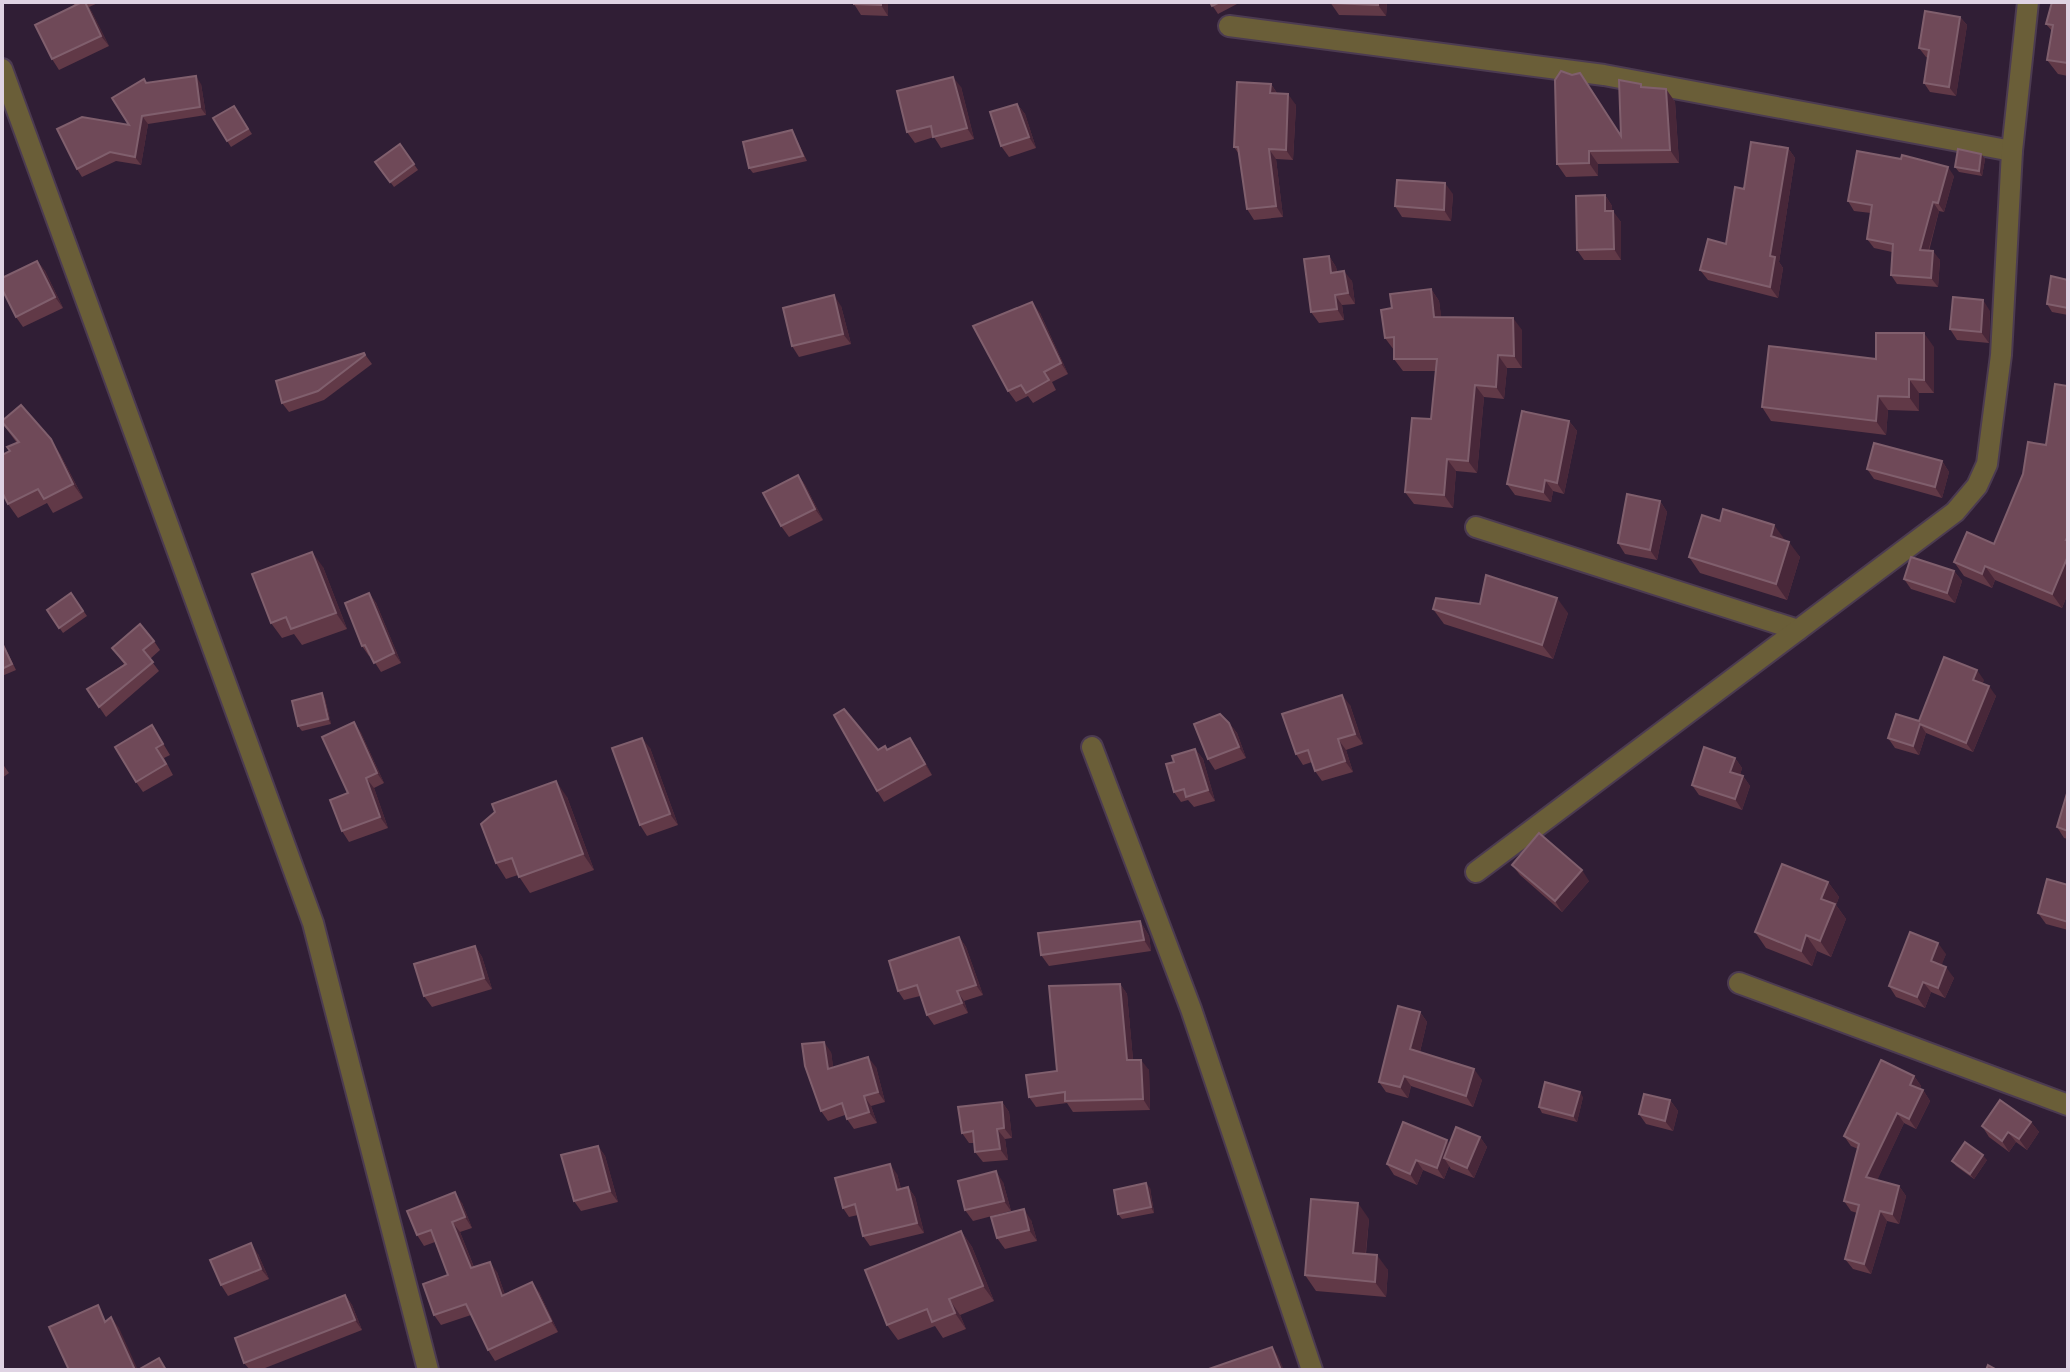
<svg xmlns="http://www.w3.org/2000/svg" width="2070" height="1372" font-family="Raleway,sans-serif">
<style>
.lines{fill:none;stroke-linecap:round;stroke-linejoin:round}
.minor-casing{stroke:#4c3b51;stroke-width:24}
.minor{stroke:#6a5e38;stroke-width:20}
.wall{fill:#613947}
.shaded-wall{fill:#482739}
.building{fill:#6f4958;stroke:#805f6d;stroke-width:2}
</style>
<rect width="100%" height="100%" fill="#301e35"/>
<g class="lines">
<defs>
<g id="minor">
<polyline points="1229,26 1604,75 2012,151"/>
<polyline points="2,69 313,923 428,1370"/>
<polyline points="1476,527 1798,630"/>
<polyline points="1092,747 1191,1009 1312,1370"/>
<polyline points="1476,872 1955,512 1977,486 1987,464 2001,355 2012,151 2028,2"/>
<polyline points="1739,983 2068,1105"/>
</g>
</defs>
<use href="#minor" class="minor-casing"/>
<use href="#minor" class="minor"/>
</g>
<g class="wall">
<polygon points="72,2 100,2 89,7 109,46 59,70 52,59 75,6"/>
<polygon points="854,2 888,2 888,16 861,15 854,4"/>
<polygon points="1210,2 1235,2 1237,4 1218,14"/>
<polygon points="1330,2 1387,2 1386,16 1339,15"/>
<polygon points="2068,2 2068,76 2058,74 2047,60 2052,31 2046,24"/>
<polygon points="1960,17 1967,25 1956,96 1930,92 1924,83 1928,58 1926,57 1919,48"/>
<polygon points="146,83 201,84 206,115 148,124 141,165 116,161 82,177 77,169 129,125"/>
<polygon points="1271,84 1277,93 1296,105 1293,160 1276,159 1283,217 1254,220 1247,209 1239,154 1234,147"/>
<polygon points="961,87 974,139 941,148 934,137 915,143 907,132"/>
<polygon points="1643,87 1666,89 1675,102 1679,163 1598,164 1598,176 1566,177 1557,164 1621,135"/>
<polygon points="1017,104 1025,114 1036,148 1009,157 1001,146"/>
<polygon points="234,106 252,134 231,147 213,118"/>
<polygon points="792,130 795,136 807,161 753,173 749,168"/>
<polygon points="400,144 418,170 394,187 375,162"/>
<polygon points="1788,148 1795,158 1779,262 1783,268 1778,298 1708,280 1700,270 1726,244 1744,189"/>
<polygon points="1981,154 1985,159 1982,176 1959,172 1955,167"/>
<polygon points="1954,176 1944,212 1939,211 1929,251 1940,260 1938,287 1897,284 1891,275 1892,252 1874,248 1867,239 1871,213 1854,211 1848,201"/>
<polygon points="1453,194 1451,221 1402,217 1395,206"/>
<polygon points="1605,195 1612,206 1612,211 1621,222 1621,260 1584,260 1577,250"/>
<polygon points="1329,256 1336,267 1337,272 1352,281 1355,304 1342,305 1344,320 1319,323 1311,312"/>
<polygon points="37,261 45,271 63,308 23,327 16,317"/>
<polygon points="2068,280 2068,315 2052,312 2047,304"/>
<polygon points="1431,289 1439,301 1441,317 1522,330 1522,368 1507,368 1504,399 1484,397 1477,473 1456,471 1453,508 1414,504 1405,492 1431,419 1436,371 1403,371 1394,359 1394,350 1385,338 1392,308"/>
<polygon points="841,306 851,344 799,357 792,346"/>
<polygon points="1990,311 1989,343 1957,340 1950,329"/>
<polygon points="1040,313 1068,374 1052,382 1056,390 1033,403 1028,396 1016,402 1008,391"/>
<polygon points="1934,347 1934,393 1919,393 1919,411 1888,410 1886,435 1771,421 1762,407 1876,359"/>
<polygon points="364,353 372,364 324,400 289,412 282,403"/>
<polygon points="2068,386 2068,593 2062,608 1995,580 1992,588 1964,576 1954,562 1994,544 2046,445"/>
<polygon points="1569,421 1577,431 1564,494 1553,491 1551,502 1515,495 1507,484"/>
<polygon points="2,423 60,454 83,498 53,513 47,503 18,518 8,504 10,451 17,443"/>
<polygon points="1942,461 1949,472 1942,498 1874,479 1867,469"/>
<polygon points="798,475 805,485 823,520 789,537 781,526"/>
<polygon points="1660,501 1667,512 1657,560 1625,554 1618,543"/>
<polygon points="1785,540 1800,557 1787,600 1700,573 1689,557"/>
<polygon points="323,567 347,629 302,645 294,634 282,638 271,623"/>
<polygon points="1954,571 1962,581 1955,603 1911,589 1904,579"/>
<polygon points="71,593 87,616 63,633 47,610"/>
<polygon points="369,593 376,603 401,663 381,672 370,655 369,656 362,646"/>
<polygon points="1480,604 1568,613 1553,659 1444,624 1433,609"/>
<polygon points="2,641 16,670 2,676"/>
<polygon points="154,641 160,650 150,659 159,671 106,717 87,689 124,664 112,648"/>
<polygon points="1984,680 1982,684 1996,696 1973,752 1926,733 1919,755 1895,748 1888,738 1919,721"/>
<polygon points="322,693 325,699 331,724 302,731 298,726"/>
<polygon points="1350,705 1363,744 1346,750 1353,772 1322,781 1315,771 1312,762 1303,765 1296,754"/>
<polygon points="354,722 361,733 384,783 374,788 388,828 349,842 342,831 348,793"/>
<polygon points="1229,723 1237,733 1246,758 1215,770 1208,759"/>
<polygon points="152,725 170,755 164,758 173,775 143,792 136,782"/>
<polygon points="650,748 678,825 647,836 640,825"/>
<polygon points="917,748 932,775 884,802 877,791 887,750"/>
<polygon points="1195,749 1203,759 1215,801 1194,807 1188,800 1181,802 1174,792 1174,762"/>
<polygon points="1735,758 1742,768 1740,775 1743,776 1750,786 1742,810 1699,795 1692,785"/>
<polygon points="2,763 9,773 2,778"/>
<polygon points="2068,790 2068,839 2064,838 2057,827"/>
<polygon points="567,797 594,870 530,893 518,875 506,879 496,863"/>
<polygon points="1512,865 1589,881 1562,912 1520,875"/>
<polygon points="1828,882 1839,897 1836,905 1846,919 1831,957 1817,951 1812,966 1766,948 1755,932"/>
<polygon points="2068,885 2068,930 2046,924 2038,913"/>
<polygon points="1140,921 1149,936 1151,951 1049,966 1041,955"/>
<polygon points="959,937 966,947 983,995 964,1001 968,1013 934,1025 927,1015 920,996 904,1000 898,991"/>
<polygon points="475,946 482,957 492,989 432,1007 424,996"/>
<polygon points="1946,954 1941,965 1954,978 1945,998 1931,992 1925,1008 1896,997 1889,986"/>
<polygon points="1120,984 1127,994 1133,1060 1149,1070 1150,1110 1073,1112 1067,1103 1036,1107 1029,1097 1057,1071"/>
<polygon points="1420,1012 1427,1022 1420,1052 1482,1080 1473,1107 1411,1086 1408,1098 1386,1092 1379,1082"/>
<polygon points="831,1052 833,1067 876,1067 885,1102 871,1106 877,1123 854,1129 847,1119 845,1115 828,1121 821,1111"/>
<polygon points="1914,1076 1921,1086 1920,1089 1923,1090 1930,1101 1916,1129 1904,1123 1877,1180 1899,1186 1906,1196 1899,1224 1887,1221 1871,1274 1853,1269 1845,1259 1857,1213 1851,1211 1844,1201 1858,1149 1851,1146 1844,1136"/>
<polygon points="1583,1097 1577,1122 1542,1113 1539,1107"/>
<polygon points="1670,1100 1678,1111 1673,1131 1646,1124 1639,1114"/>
<polygon points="1002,1102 1009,1112 1012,1138 1005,1139 1008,1160 983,1162 975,1152 974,1143 969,1143 962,1133"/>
<polygon points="2031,1122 2039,1132 2027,1150 2016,1142 2009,1152 1989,1137 1982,1126"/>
<polygon points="1480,1137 1487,1147 1474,1178 1451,1169 1449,1166 1444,1179 1423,1170 1417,1185 1394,1175 1387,1164"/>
<polygon points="598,1146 605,1156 618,1202 581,1211 574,1201"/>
<polygon points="1987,1160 1974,1179 1956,1166 1952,1161"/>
<polygon points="897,1174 901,1189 908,1187 915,1197 924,1233 870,1246 863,1236 858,1215 849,1217 843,1208"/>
<polygon points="1003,1182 1011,1211 973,1221 965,1210"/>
<polygon points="1150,1188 1154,1213 1122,1219 1118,1214"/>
<polygon points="462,1203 472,1228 460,1232 474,1267 497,1272 505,1295 539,1292 558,1332 495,1361 488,1350 471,1315 441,1325 434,1315 448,1275 435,1242 424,1246 417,1235"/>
<polygon points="1369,1219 1366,1254 1388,1270 1386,1297 1316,1291 1305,1275"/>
<polygon points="1031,1220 1037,1241 1005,1249 997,1238"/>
<polygon points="961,1231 972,1247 994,1301 960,1315 966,1329 943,1338 935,1326 898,1340 887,1325"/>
<polygon points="258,1254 269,1279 228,1296 221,1285"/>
<polygon points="345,1295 352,1305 362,1330 260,1370 250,1370 244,1363"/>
</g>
<g class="shaded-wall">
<polygon points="85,2 92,12 109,46 101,36"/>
<polygon points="881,2 888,2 888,16 881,5"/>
<polygon points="1378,2 1387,2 1386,16 1378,5"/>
<polygon points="1960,17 1967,25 1956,96 1949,87"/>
<polygon points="196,76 201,84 206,115 200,107"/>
<polygon points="953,77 961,87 974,139 967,128"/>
<polygon points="1271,84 1278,95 1270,93"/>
<polygon points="1666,89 1675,102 1679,163 1670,150"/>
<polygon points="1288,94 1296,105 1293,160 1286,150"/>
<polygon points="1017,104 1025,114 1036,148 1029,137"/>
<polygon points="142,116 148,124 141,165 135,157"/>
<polygon points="1788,148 1795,158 1779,262 1783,268 1778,298 1770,287 1770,256"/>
<polygon points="1269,149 1276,159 1283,217 1276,206"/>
<polygon points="1589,151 1598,164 1598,176 1589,163"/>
<polygon points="1981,154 1985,159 1982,176 1979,171"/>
<polygon points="1948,167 1954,176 1944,212 1938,203"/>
<polygon points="1445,183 1453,194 1451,221 1444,210"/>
<polygon points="1605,195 1612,206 1613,222 1605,211"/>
<polygon points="1933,202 1939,211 1926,259 1920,250"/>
<polygon points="1613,211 1621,222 1621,260 1614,249"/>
<polygon points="1933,251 1940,260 1938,287 1931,278"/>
<polygon points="1329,256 1336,267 1339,283 1331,273"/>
<polygon points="37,261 45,271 63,308 55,297"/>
<polygon points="1344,271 1352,281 1355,304 1348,293"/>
<polygon points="1431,289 1439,301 1443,329 1434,317"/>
<polygon points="834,295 841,306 851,344 843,334"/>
<polygon points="1335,295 1342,305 1344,320 1337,309"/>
<polygon points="1983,300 1990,311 1989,343 1981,332"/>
<polygon points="1032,302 1040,313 1068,374 1061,363"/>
<polygon points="1513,318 1522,330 1522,368 1514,356"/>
<polygon points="1924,333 1934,347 1934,393 1924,380"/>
<polygon points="1498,355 1507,368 1504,399 1496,387"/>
<polygon points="1909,379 1919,393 1919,411 1909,397"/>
<polygon points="1475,385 1484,397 1477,473 1468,461"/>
<polygon points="1878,396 1888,410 1886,435 1876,421"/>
<polygon points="1569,421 1577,431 1564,494 1557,483"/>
<polygon points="51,439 60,454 83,498 73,484"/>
<polygon points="1447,459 1456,471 1453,508 1444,495"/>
<polygon points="1942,461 1949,472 1942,498 1935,487"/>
<polygon points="798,475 805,485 823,520 815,509"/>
<polygon points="1545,480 1553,491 1551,502 1543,492"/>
<polygon points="1660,501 1667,512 1657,560 1650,550"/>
<polygon points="1774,525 1785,540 1771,536"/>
<polygon points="1789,542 1800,557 1787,600 1776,584"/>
<polygon points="312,552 323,567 347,629 336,613"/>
<polygon points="2068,556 2068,593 2062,608 2052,594"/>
<polygon points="1985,566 1995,580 1992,588 1982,574"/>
<polygon points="1954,571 1962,581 1955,603 1947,593"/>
<polygon points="369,593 376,603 401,663 394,653"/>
<polygon points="1557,598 1568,613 1553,659 1542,645"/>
<polygon points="1977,670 1984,680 1980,690 1973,680"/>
<polygon points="1989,686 1996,696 1973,752 1966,743"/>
<polygon points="322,693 325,699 331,724 328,719"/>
<polygon points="1342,695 1350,705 1363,744 1355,734"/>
<polygon points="354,722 361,733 384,783 377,773"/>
<polygon points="1229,723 1237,733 1246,758 1239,747"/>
<polygon points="1920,724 1926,733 1919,755 1913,746"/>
<polygon points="642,738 650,748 678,825 670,814"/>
<polygon points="910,738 917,748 932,775 925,764"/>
<polygon points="1338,739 1346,750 1353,772 1345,761"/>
<polygon points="1195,749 1203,759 1215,801 1208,790"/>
<polygon points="1735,758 1742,768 1738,782 1730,772"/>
<polygon points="1743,776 1750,786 1742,810 1735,799"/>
<polygon points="366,778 374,788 388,828 380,817"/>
<polygon points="556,781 567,797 594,870 583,854"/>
<polygon points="1582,870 1589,881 1562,912 1555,901"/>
<polygon points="1828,882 1839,897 1836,905 1846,919 1831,957 1820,941 1821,899"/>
<polygon points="1140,921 1149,936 1151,951 1144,940"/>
<polygon points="1806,935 1817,951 1812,966 1801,951"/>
<polygon points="959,937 966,947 983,995 976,985"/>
<polygon points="1938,943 1946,954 1939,972 1931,961"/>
<polygon points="475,946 482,957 492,989 484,978"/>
<polygon points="1946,967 1954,978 1945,998 1938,988"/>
<polygon points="1923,982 1931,992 1925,1008 1917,997"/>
<polygon points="1120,984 1127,994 1134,1071 1127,1060"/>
<polygon points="957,991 964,1001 968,1013 962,1003"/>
<polygon points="1420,1012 1427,1022 1418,1060 1410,1049"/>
<polygon points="824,1042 831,1052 835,1079 828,1069"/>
<polygon points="868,1057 876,1067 885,1102 878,1092"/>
<polygon points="1141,1060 1149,1070 1150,1110 1143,1099"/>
<polygon points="1474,1069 1482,1080 1473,1107 1466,1096"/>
<polygon points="1404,1076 1411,1086 1408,1098 1400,1087"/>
<polygon points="1914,1076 1921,1086 1917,1095 1910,1085"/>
<polygon points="1923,1090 1930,1101 1916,1129 1909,1119"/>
<polygon points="1580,1092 1583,1097 1577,1122 1573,1116"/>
<polygon points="864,1096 871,1106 877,1123 869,1112"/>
<polygon points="1670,1100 1678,1111 1673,1131 1665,1121"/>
<polygon points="1002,1102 1009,1112 1012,1138 1004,1128"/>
<polygon points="1897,1113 1904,1123 1874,1187 1866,1177"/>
<polygon points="2031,1122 2039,1132 2027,1150 2019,1139"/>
<polygon points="997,1129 1005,1139 1008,1160 1000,1149"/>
<polygon points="2008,1132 2016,1142 2009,1152 2002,1141"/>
<polygon points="1480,1137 1487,1147 1474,1178 1467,1168"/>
<polygon points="1447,1140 1455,1151 1444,1158 1449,1166 1444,1179 1437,1168"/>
<polygon points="598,1146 605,1156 618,1202 610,1191"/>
<polygon points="1983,1155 1987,1160 1974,1179 1970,1174"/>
<polygon points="1416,1160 1423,1170 1417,1185 1410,1174"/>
<polygon points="890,1164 897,1174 904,1200 897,1190"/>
<polygon points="996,1171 1003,1182 1011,1211 1004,1201"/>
<polygon points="1146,1183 1150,1188 1154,1213 1151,1207"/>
<polygon points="1899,1186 1906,1196 1899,1224 1892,1214"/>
<polygon points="908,1187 915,1197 924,1233 917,1223"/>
<polygon points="455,1192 462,1203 472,1228 465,1217"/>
<polygon points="1358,1203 1369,1219 1364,1268 1353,1253"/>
<polygon points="1024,1209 1031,1220 1037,1241 1029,1230"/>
<polygon points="1880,1211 1887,1221 1871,1274 1864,1264"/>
<polygon points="452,1222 460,1232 478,1278 471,1268"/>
<polygon points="961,1231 972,1247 994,1301 983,1286"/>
<polygon points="251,1243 258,1254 269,1279 261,1269"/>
<polygon points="1377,1255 1388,1270 1386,1297 1375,1282"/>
<polygon points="490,1262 497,1272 509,1306 502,1296"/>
<polygon points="532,1282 539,1292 558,1332 551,1321"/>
<polygon points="345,1295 352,1305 362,1330 355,1320"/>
<polygon points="949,1299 960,1315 966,1329 955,1313"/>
<polygon points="111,1317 119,1328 138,1370 135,1370"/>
<polygon points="1272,1347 1278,1356 1284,1370 1281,1370"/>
</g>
<g class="building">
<polygon points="82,2 85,2 101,36 52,59 35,25"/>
<polygon points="854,2 881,2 881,5 854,4"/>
<polygon points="1210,2 1220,2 1212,6"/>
<polygon points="1330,2 1378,2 1378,5 1330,3"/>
<polygon points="2052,2 2068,2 2068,63 2047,60 2053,25 2046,24"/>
<polygon points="1925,11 1960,17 1949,87 1924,83 1929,50 1919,48"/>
<polygon points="1561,71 1572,75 1580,73 1621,136 1619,80 1641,84 1641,87 1666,89 1670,150 1589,151 1589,163 1557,164 1555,80"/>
<polygon points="196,76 200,107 142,116 135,157 110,152 77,169 57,129 82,117 129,125 112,98 144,79 146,83"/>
<polygon points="953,77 967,128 933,137 931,126 907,132 897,91"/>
<polygon points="1237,82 1271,84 1270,93 1288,94 1286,150 1269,149 1276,206 1247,209 1238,147 1234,147"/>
<polygon points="1017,104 1029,137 1001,146 990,112"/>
<polygon points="234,106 248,129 227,141 213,118"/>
<polygon points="792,130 803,156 749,168 743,142"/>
<polygon points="1751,142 1788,148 1770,256 1775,257 1770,287 1700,270 1708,239 1726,244 1735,187 1744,189"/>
<polygon points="400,144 414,164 390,182 375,162"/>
<polygon points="1958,149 1981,154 1979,171 1955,167"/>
<polygon points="1857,151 1901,159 1902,155 1948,167 1938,203 1933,202 1920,250 1933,251 1931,278 1891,275 1893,244 1867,239 1872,205 1848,201"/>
<polygon points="1397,180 1445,183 1444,210 1395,206"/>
<polygon points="1605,195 1605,211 1613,211 1614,249 1577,250 1576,196"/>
<polygon points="1329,256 1331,273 1344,271 1348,293 1335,295 1337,309 1311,312 1304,259"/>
<polygon points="37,261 55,297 16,317 2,289 2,278"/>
<polygon points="2051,276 2068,280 2068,308 2047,304"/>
<polygon points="1431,289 1434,317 1513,318 1514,356 1498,355 1496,387 1475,385 1468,461 1447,459 1444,495 1405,492 1412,418 1431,419 1437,359 1394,359 1394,337 1385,338 1381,310 1392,308 1390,294"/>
<polygon points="834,295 843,334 792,346 783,308"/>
<polygon points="1953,297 1983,300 1981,332 1950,329"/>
<polygon points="1032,302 1061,363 1044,372 1049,380 1026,393 1021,385 1008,391 973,326"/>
<polygon points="1876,333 1924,333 1924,380 1909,379 1909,397 1878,396 1876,421 1762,407 1769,346 1876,359"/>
<polygon points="364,353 365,355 318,391 282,403 276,381"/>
<polygon points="2055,384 2068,386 2068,536 2066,540 2068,540 2068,556 2052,594 1985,566 1982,574 1954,562 1967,532 1994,544 2023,474 2028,442 2046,445"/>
<polygon points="21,405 51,439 73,484 44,499 38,489 8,504 2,492 2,455 10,451 7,447 19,442 2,422 2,421"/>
<polygon points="1522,411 1569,421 1557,483 1545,480 1543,492 1507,484"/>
<polygon points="1874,443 1942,461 1935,487 1867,469"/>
<polygon points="798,475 815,509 781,526 763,493"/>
<polygon points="1627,494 1660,501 1650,550 1618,543"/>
<polygon points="1723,509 1774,525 1771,536 1789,542 1776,584 1689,557 1702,515 1720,521"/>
<polygon points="312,552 336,613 291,629 286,617 271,623 252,574"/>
<polygon points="1911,557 1954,571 1947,593 1904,579"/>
<polygon points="1486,575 1557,598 1542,645 1433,609 1436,598 1480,604"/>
<polygon points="71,593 83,611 59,628 47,610"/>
<polygon points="369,593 394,653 374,663 365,645 362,646 345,603"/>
<polygon points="140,624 154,641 143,650 153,662 99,707 87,689 126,664 112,648"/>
<polygon points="2,643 12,664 2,669"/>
<polygon points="1944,657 1977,670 1973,680 1989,686 1966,743 1920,724 1913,746 1888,738 1896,714 1919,721"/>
<polygon points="322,693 328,719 298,726 292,701"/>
<polygon points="1342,695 1355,734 1338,739 1345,761 1315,771 1308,750 1296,754 1282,714"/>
<polygon points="844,709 878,750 885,746 887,750 910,738 925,764 877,791 834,715"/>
<polygon points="1220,714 1229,723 1239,747 1208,759 1194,724"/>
<polygon points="354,722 377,773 366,778 380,817 342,831 330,800 348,793 322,737"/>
<polygon points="152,725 163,744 156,748 166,764 136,782 115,747"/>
<polygon points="642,738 670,814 640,825 612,748"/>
<polygon points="1704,747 1735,758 1730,772 1743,776 1735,799 1692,785"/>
<polygon points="1195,749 1208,790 1186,797 1184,789 1174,792 1166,764 1174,762 1172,756"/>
<polygon points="556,781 583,854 519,877 512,858 496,863 481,824 495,812 492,804"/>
<polygon points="2068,790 2068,831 2057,827"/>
<polygon points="1539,833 1582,870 1555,901 1512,865"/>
<polygon points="1782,864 1828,882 1821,899 1835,904 1820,941 1806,935 1801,951 1755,932"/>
<polygon points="2047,879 2068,885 2068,922 2038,913"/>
<polygon points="1140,921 1144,940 1041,955 1038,933"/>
<polygon points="1910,932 1938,943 1931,961 1946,967 1938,988 1923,982 1917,997 1889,986"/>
<polygon points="959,937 976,985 957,991 962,1003 927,1015 917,985 898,991 889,961"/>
<polygon points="475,946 484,978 424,996 414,964"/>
<polygon points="1120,984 1127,1060 1141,1060 1143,1099 1065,1101 1065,1092 1029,1097 1026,1075 1057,1071 1049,986"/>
<polygon points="1398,1006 1420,1012 1410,1049 1474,1069 1466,1096 1404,1076 1400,1087 1379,1082"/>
<polygon points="824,1042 828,1069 868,1057 878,1092 864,1096 869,1112 847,1119 842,1103 821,1111 805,1066 802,1044"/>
<polygon points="1881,1060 1914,1076 1910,1085 1923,1090 1909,1119 1897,1113 1866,1177 1899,1186 1892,1214 1880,1211 1864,1264 1845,1259 1859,1205 1844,1201 1859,1144 1844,1136"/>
<polygon points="1545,1082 1580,1092 1573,1116 1539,1107"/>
<polygon points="1644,1094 1670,1100 1665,1121 1639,1114"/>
<polygon points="2000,1100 2031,1122 2019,1139 2008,1132 2002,1141 1982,1126"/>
<polygon points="1002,1102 1004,1128 997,1129 1000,1149 975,1152 973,1131 962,1133 958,1107"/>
<polygon points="1403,1122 1447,1140 1437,1168 1416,1160 1410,1174 1387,1164"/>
<polygon points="1456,1127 1480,1137 1467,1168 1444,1158"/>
<polygon points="1965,1142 1983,1155 1970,1174 1952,1161"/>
<polygon points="598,1146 610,1191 574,1201 561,1155"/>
<polygon points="890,1164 897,1190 908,1187 917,1223 863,1236 855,1204 843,1208 835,1178"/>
<polygon points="996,1171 1004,1201 965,1210 958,1181"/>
<polygon points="1146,1183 1151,1207 1118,1214 1114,1190"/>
<polygon points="455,1192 465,1217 452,1222 471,1268 490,1262 502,1296 532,1282 551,1321 488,1350 466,1304 434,1315 423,1284 448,1275 431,1230 417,1235 407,1211"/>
<polygon points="1311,1199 1358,1203 1353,1253 1377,1255 1375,1282 1305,1275"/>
<polygon points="1024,1209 1029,1230 997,1238 991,1217"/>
<polygon points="961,1231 983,1286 949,1299 955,1313 932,1322 927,1309 887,1325 865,1270"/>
<polygon points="251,1243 261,1269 221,1285 210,1260"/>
<polygon points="345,1295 355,1320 244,1363 235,1338"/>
<polygon points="98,1305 105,1322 111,1317 135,1370 69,1370 49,1327"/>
<polygon points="1272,1347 1281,1370 1206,1370"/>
<polygon points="159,1358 166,1370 138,1370"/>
<polygon points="1988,1365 1997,1370 1986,1370"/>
</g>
<rect width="2070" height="1372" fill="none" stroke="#dfd3e3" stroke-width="8"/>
</svg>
